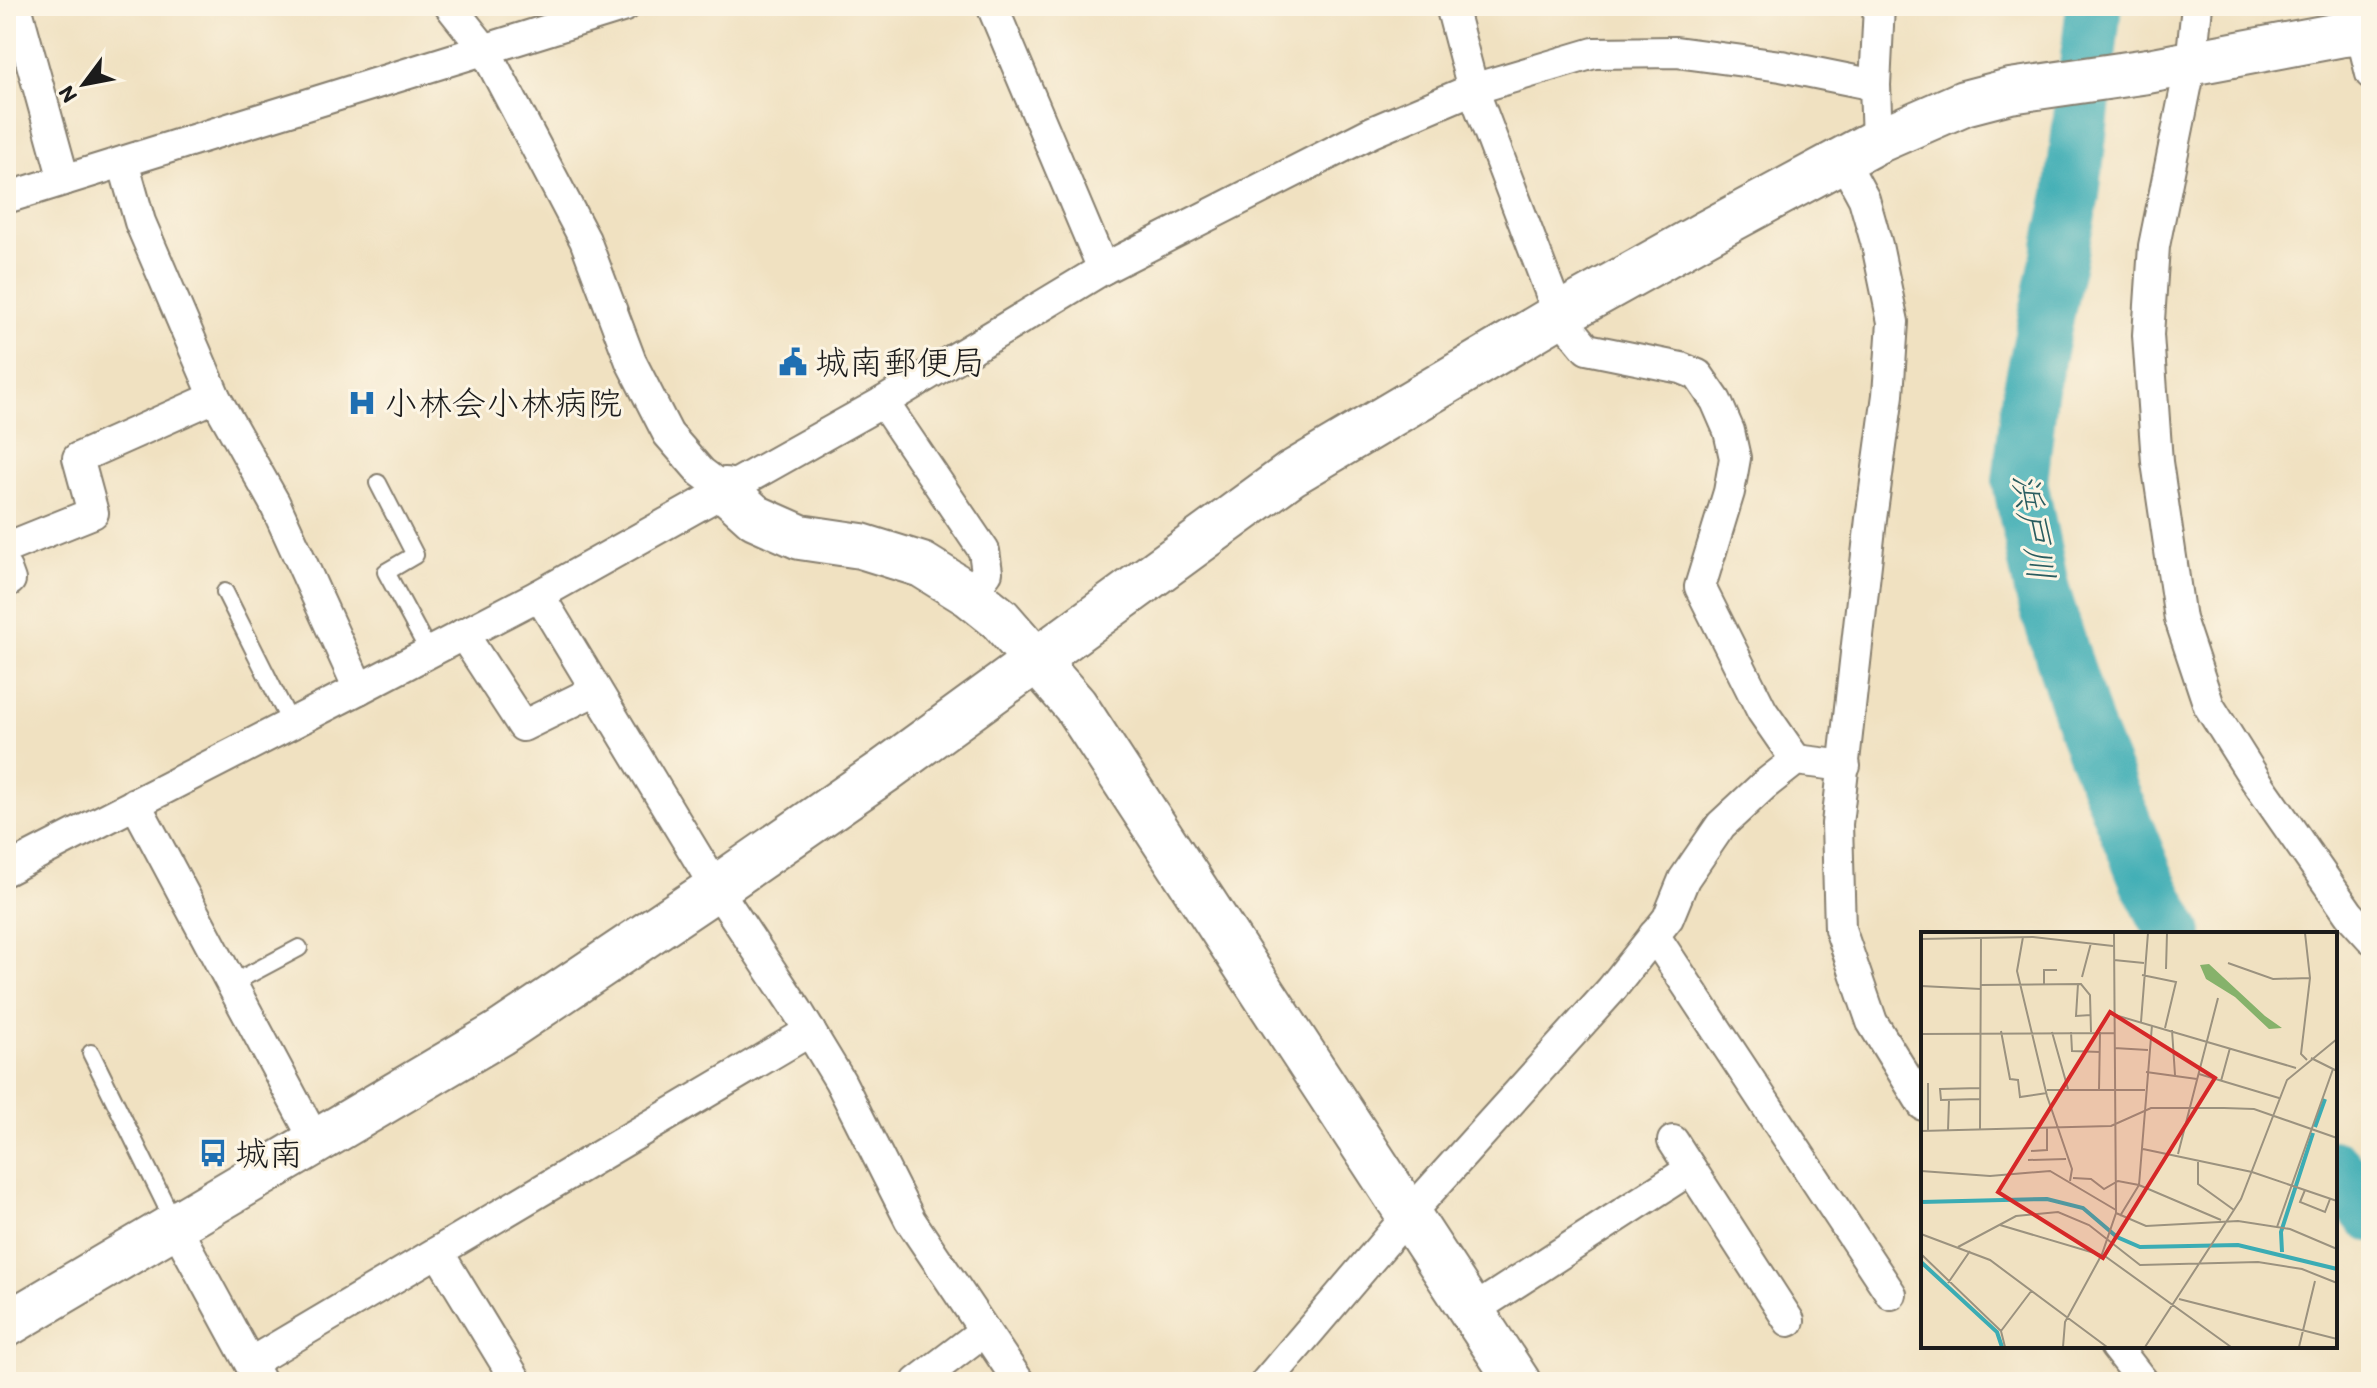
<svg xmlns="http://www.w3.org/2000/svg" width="2377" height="1388" font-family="Itim,'Klee One',sans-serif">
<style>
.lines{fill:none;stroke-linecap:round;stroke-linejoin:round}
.river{stroke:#3bacb4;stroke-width:56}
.lane-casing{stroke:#867e6e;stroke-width:20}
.street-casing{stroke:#867e6e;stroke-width:34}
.secondary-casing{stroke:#867e6e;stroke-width:48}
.lane{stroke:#fff;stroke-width:16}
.street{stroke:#fff;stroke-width:30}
.secondary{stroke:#fff;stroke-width:44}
.labels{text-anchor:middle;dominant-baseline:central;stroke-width:6;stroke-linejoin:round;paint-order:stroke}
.poi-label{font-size:34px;fill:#1c1c1c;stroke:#fcf5e5;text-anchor:start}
.water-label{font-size:36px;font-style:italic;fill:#2a5d60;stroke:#fcf5e5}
.inset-river{fill:none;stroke:#3bacb4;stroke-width:4}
.inset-road{fill:none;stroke:#9b927f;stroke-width:2}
.view{fill:#d62828;fill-opacity:0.15;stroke:#d62828;stroke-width:4}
.inset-edge{fill:none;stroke:#1c1c1c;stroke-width:4}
</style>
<rect width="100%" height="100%" fill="#fcf5e5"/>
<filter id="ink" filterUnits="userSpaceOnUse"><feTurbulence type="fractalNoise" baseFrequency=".0125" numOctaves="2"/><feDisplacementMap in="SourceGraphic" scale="16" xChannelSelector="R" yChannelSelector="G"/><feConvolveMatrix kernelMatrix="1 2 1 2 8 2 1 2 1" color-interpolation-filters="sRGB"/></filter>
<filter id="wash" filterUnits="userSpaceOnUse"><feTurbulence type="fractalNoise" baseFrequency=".006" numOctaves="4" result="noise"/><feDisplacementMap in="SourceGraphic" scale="32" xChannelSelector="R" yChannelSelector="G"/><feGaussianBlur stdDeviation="1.8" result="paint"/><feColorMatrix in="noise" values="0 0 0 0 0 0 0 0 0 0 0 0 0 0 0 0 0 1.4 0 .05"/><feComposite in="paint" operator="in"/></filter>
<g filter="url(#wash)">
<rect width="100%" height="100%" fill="#f0e1c1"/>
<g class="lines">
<g class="river">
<polyline points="2094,6 2072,195 2030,393 2020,482 2042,591 2087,732 2148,882 2175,934"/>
<polyline points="2335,1168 2371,1214"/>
</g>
</g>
</g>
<g filter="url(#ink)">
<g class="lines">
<defs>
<g id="lane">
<polyline points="378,483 415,555 386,572 429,652"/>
<polyline points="225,592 291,724"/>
<polyline points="231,984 299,948"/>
<polyline points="91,1053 175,1224"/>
</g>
<g id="street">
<polyline points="16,6 64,180"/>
<polyline points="450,6 485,50 585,240 631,362 668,434 701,472 725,490"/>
<polyline points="992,6 1103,269"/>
<polyline points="1451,6 1473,89 1559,315 1587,349 1681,368 1698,375 1716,401 1729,431 1735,458 1729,492 1700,587 1762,711 1796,760"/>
<polyline points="2197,6 2191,63 2154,246 2148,335 2157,462 2180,619 2209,706 2255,779 2349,914 2371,938"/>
<polyline points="2361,33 2371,74"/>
<polyline points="1877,141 1875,85 1879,6"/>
<polyline points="1843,160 1864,199 1877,245 1893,322 1888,395 1871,519 1837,824 1840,929 1872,1022 1923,1105"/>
<polyline points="123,162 140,222 215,397 274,502 359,689"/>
<polyline points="6,198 625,6"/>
<polyline points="883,402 984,551 987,572 970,595"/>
<polyline points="6,548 93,513 78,458 215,397"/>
<polyline points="6,569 10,580 6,582"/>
<polyline points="539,595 716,888 797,1010 840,1081 910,1220 1019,1382"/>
<polyline points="463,634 523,726 596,690"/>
<polyline points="135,803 316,1142"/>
<polyline points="6,870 359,689 539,595 883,402 1103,269 1372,132 1473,89 1594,53 1676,52 1781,66 1875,85"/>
<polyline points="1654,935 1891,1294"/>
<polyline points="1673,1141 1691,1169"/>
<polyline points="175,1226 260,1382"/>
<polyline points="438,1252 517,1382"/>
<polyline points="1472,1311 1691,1169 1789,1321"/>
<polyline points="2115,1346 2143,1382"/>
<polyline points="250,1363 810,1031"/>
<polyline points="917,1382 984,1331"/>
<polyline points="1266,1382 1409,1214 1611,990 1668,918 1684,879 1721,825 1763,786 1796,760 1845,766"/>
</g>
<g id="secondary">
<polyline points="725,490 755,517 800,537 861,546 922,565 970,595 1000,619 1075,705 1518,1382"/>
<polyline points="6,1325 500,1033 716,888 883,772 1291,474 1559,315 1706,233 1877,141 1964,103 2010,91 2148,71 2344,34 2371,32"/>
</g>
</defs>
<use href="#lane" class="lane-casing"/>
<use href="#street" class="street-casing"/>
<use href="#secondary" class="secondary-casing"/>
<use href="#lane" class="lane"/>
<use href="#street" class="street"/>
<use href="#secondary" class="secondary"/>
</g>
</g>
<defs>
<symbol id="civic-bare" viewBox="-9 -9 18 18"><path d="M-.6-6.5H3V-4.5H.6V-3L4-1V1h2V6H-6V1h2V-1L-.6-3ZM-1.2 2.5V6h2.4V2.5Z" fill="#1f6fb2" stroke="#fcf5e5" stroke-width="2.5" paint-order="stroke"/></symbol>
<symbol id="hospital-bare" viewBox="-9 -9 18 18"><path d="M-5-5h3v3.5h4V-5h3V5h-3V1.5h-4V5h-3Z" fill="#1f6fb2" stroke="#fcf5e5" stroke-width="2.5" paint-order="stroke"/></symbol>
<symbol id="bus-bare" viewBox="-9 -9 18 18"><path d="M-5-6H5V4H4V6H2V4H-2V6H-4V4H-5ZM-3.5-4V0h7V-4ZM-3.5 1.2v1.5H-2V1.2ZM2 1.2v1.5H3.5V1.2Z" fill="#1f6fb2" stroke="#fcf5e5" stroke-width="2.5" paint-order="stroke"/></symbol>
</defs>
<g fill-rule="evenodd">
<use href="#civic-bare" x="773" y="342" width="40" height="40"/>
<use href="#hospital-bare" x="342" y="383" width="40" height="40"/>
<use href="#bus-bare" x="193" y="1133" width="40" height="40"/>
</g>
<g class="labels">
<g class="poi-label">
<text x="815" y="362">城南郵便局</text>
<text x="384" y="403">小林会小林病院</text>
<text x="235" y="1153">城南</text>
</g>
<g class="water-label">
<text transform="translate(2034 527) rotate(81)">浜戸川</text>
</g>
</g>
<g transform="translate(1921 932)">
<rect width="416" height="416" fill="#f0e1c1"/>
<path d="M288,32l56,52 17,12 -13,1 -34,-32 -29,-18 -6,-14z" fill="#86b26b"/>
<path class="inset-river" d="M394,195l10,-28M0,270l126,-3 36,9 34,29 23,10 98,-2 99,24M361,320l-1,-20 32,-99M0,330l76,70 5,15"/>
<path class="inset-road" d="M384,1l5,45 -9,76 6,6M102,5l-6,34 30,125 25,73 -2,12M0,7l112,-2 80,9M193,28l30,3M307,31l45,16 37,-1M245,37l1,-36M221,43l34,7 -11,46M161,45l9,-34M123,52v-14h13M157,52l-2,32 15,-1M60,53l100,-1 9,11 1,37M0,54l60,3M194,83l181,53M220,90l7,-89M251,98l3,45M80,99l9,48 8,1 2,17 27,-4M131,100l16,57M150,100l1,19 28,1M0,102l193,-1M193,116l34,2M390,126l26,13M225,140l51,7M278,142l80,24M300,149l9,-33M7,151v47M126,158h98M178,158l1,-58M59,167l-39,1 -1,-11 40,-1M59,197l1,-191M27,198l1,-30M0,199l190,-5 40,-18h73l30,1 83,29M222,217l109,23 85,29M110,219l16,-1v-23M257,222l40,-156M107,228l38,-1M277,230v22l36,26M0,239l69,5 60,-5 66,39M152,246l18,1 13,10 14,-8 21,4 82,35M384,258l-5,12 25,10 5,-13M195,281l30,13 92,-5 52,8 47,20M199,284l19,-31 13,-160M79,293l101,30M356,295l56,-158M0,302l69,26 117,87M37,315l58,-31 42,-4 31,13 51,40 118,-3 44,7 35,14M0,322l80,77 4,16M181,322l129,93M27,351l22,-32M258,367l158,40M80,399l31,-41M142,415l2,-25 37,-68 14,-41 -2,-280M224,415l96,-148 46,-119 50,-41M378,415l16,-66"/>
<path class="view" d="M189,80l105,66 -112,180 -105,-66z"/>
<rect width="416" height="416" class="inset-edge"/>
</g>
<rect width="2377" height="1388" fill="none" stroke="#fcf5e5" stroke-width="32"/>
<g transform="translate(84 84) rotate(238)" stroke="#fcf5e5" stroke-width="6" paint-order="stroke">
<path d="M0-6L14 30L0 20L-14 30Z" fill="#1c1c1c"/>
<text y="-12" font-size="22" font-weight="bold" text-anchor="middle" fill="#1c1c1c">N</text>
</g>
</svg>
